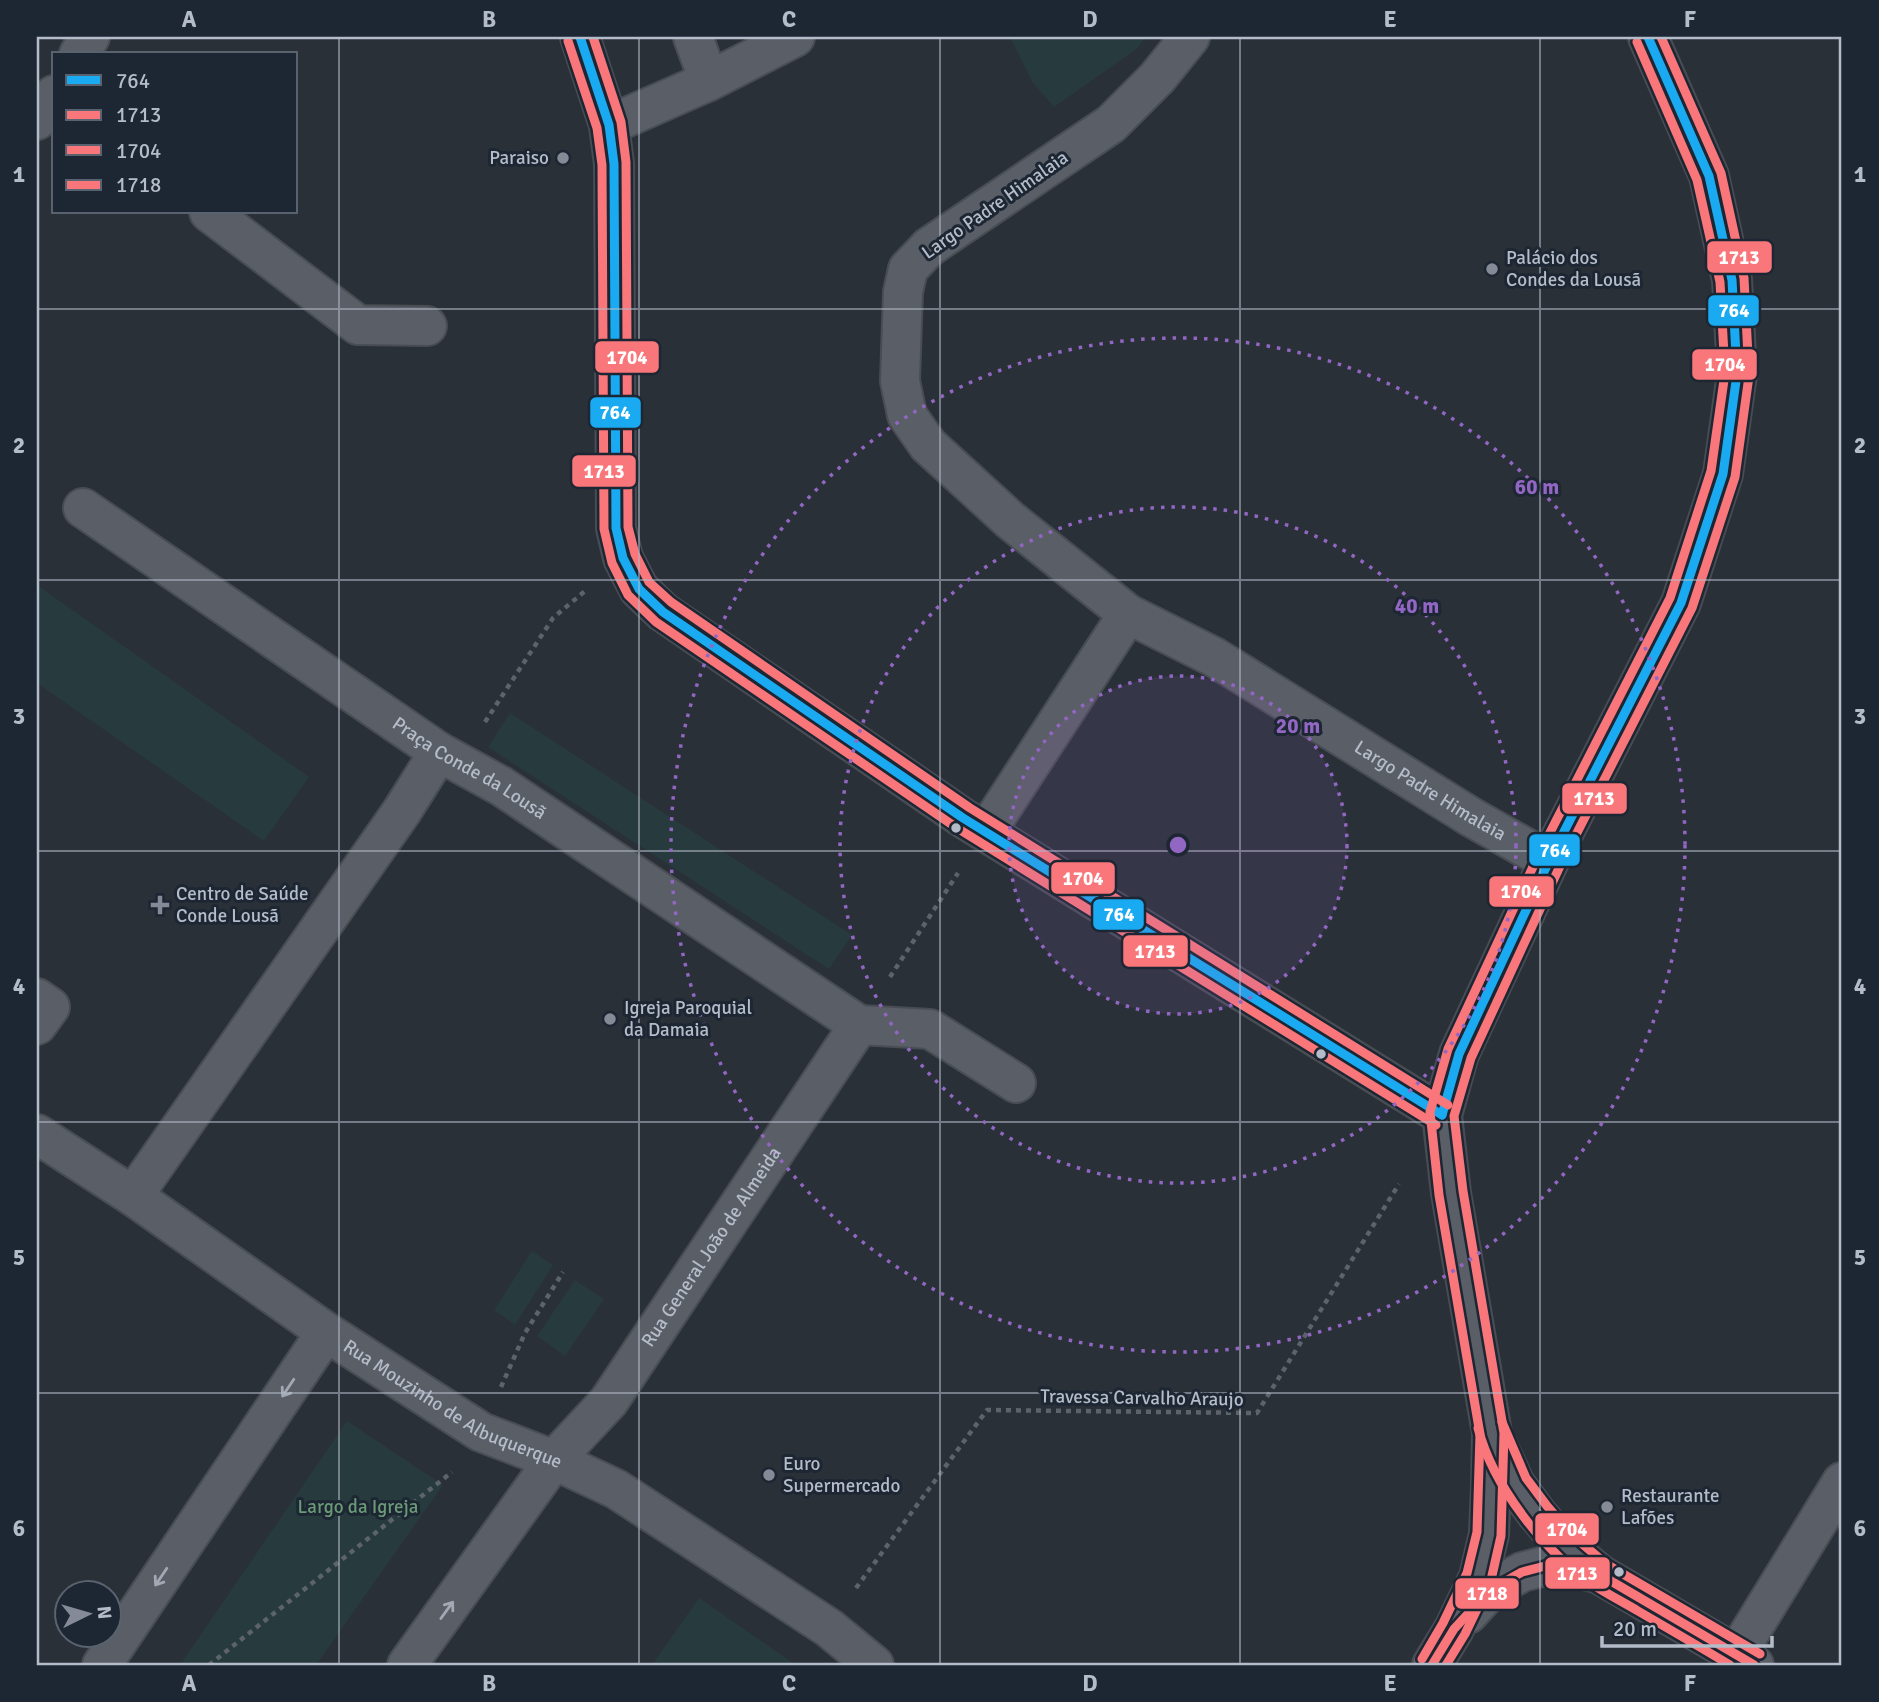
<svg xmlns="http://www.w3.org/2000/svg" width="1879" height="1702" font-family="Signika,sans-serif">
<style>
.green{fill:#273a3e}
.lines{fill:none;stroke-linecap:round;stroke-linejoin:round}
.minor-casing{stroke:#484c53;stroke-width:42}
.path{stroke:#5d636a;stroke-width:4.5;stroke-dasharray:5 5;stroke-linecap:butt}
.minor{stroke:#5a5e66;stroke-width:38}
.bus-1-casing{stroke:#1d2633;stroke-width:14}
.bus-2-casing{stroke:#1d2633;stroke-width:14}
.bus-3-casing{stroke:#1d2633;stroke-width:14}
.bus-4-casing{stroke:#1d2633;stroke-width:14}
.bus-1{stroke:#1aaaf1;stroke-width:9}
.bus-2{stroke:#f9767a;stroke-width:9}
.bus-3{stroke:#f9767a;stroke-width:9}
.bus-4{stroke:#f9767a;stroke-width:9}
.oneway{stroke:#a2a9b5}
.grid{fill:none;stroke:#b4bcc9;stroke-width:2;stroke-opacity:0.55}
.ring{fill:none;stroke:#9266c3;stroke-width:3.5;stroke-dasharray:3.5 7}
.poi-dot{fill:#848b96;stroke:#1d2633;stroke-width:2.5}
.bus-dot{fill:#b4bcc9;stroke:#1d2633;stroke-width:2.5}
.labels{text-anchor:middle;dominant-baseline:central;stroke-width:6;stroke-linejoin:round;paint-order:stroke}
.poi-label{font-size:19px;fill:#b4bcc9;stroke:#1d2633;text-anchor:start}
.street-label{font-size:19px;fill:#b4bcc9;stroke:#1d2633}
.park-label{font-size:19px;fill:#6b9a76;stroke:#1d2633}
.centre{fill:#9266c3;stroke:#1d2633;stroke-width:3.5}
.ring-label{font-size:21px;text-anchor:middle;font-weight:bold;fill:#9266c3;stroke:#1d2633;stroke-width:6;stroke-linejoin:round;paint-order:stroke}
.line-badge{stroke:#1d2633;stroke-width:2.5}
.badge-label{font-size:19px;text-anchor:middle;font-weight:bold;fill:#fff}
.neatline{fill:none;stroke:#b4bcc9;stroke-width:2.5}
.grid-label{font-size:23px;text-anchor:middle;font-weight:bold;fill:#b4bcc9}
</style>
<rect width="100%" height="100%" fill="#2a3038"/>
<g class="green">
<polygon points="1010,37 1145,37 1138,48 1054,107 1033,83"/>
<polygon points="37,585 309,777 264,841 37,683"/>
<polygon points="510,713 852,935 829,969 488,747"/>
<polygon points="532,1251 553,1265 515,1325 494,1310"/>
<polygon points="575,1280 604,1299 565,1356 537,1336"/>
<polygon points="347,1421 443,1485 316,1665 180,1665"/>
<polygon points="699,1598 796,1665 652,1665"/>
</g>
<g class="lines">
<defs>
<g id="minor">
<polyline points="580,37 609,125 614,164 616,528 623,558 639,589 663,612 963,818 1442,1115"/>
<polyline points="693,37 709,81 795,37"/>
<path id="s1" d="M1190,37l-33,41 -46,46 -182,123 -21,22 -5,23 -3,89 7,34 21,30 82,75 118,94 86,43 257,160 78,44"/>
<polyline points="79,54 90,37"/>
<polyline points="37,120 54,95"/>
<polyline points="609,125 709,81"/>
<polyline points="209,212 358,325 427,326"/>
<path id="s2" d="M83,508l356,244 62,34 358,239"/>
<polyline points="986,832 1128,614"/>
<polyline points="37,998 50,1007 37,1025"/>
<path id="s3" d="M37,1134l96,62 193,136 155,100 73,28 62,29 213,139 45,37"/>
<polyline points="133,1196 402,811 439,752"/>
<polyline points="1495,1441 1515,1484 1537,1514 1563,1544 1599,1574 1754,1665"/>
<polyline points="1468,1614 1490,1590 1522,1572 1553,1564 1597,1573"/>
<polyline points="1736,1655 1842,1482"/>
<polyline points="102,1665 326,1332"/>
<path id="s4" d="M407,1665l147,-205 55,-59 250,-376 71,4 86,54"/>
<polyline points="1432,1665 1454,1629 1479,1577 1489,1534 1491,1486 1492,1433 1451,1193 1442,1115 1459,1054 1549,861 1681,603 1723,474 1737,374 1732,280 1709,176 1648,37"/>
</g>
</defs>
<use href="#minor" class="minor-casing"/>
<g class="path">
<polyline points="485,722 553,618 585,591"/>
<polyline points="890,977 958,873"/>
<polyline points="501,1387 525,1333 563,1272"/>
<polyline points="856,1588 987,1410 1257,1413 1399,1184"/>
<polyline points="209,1665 452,1472"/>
</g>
<use href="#minor" class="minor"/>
<defs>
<g id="bus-1">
<polyline points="580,37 609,125 614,164 616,528 623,558 639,589 663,612 963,818 1442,1115"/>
<polyline points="1442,1115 1459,1054 1549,861 1681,603 1723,474 1737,374 1732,280 1709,176 1648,37"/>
</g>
<g id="bus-2">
<polyline points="568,41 597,128 602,165 604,529 612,563 628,595 656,622 957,828 1436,1125"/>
<path d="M1478,1428c15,58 66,123 114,156 15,10 31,18 46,27 31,18 62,36 92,54"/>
<polyline points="1446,1665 1465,1634 1491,1580 1501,1536 1504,1433 1463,1191 1454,1116 1471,1058 1560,866 1692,608 1735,477 1749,376 1744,278 1721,173 1661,37"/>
</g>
<g id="bus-3">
<polyline points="593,37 621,122 626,162 628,527 635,554 649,582 671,602 970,808 1448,1105"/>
<polyline points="1502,1422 1526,1478 1547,1506 1572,1535 1606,1564 1760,1654"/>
<polyline points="1422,1659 1443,1623 1467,1573 1477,1532 1480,1434 1439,1195 1430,1112 1448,1049 1538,856 1670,598 1711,471 1725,373 1720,282 1697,180 1637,42"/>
</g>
<polyline id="bus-4" points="1432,1665 1454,1629 1490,1590 1522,1572 1553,1564 1599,1574 1754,1665"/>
</defs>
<use href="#bus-1" class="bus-1-casing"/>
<use href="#bus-2" class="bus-2-casing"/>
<use href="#bus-3" class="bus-3-casing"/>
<use href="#bus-4" class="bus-4-casing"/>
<use href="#bus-1" class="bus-1"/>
<use href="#bus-2" class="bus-2"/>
<use href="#bus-3" class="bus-3"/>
<use href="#bus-4" class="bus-4"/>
</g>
<defs><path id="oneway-shaft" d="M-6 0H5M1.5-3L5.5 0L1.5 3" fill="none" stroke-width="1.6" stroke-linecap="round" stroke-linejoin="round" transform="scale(1.75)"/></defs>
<g class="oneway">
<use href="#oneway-shaft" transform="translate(288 1388) rotate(124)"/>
<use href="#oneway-shaft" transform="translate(161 1577) rotate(124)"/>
<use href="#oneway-shaft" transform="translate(447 1610) rotate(-54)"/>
</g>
<path class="grid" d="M339,37v1628M639,37v1628M940,37v1628M1240,37v1628M1540,37v1628M37,309h1805M37,580h1805M37,851h1805M37,1122h1805M37,1393h1805"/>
<circle cx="1178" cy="845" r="169" fill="#9266c3" fill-opacity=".12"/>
<g class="ring">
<circle cx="1178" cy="845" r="169"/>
<circle cx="1178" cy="845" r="338"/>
<circle cx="1178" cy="845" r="507"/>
</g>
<g class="poi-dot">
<circle cx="563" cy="158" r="7"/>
<circle cx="1492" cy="269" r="7"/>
<path d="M156.5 894.5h7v7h7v7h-7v7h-7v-7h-7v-7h7z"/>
<circle cx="610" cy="1019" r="7"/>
<circle cx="769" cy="1475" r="7"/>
<circle cx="1607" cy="1507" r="7"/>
</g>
<g class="bus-dot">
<circle cx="956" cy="828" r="6"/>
<circle cx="1321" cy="1054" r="6"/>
<circle cx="1619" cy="1572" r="6"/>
</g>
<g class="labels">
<g class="poi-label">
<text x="549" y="158" text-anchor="end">Paraiso</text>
<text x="1506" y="258">Palácio dos<tspan x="1506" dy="22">Condes da Lousã</tspan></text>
<text x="176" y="894">Centro de Saúde<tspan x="176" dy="22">Conde Lousã</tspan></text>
<text x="624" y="1008">Igreja Paroquial<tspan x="624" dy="22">da Damaia</tspan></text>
<text x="783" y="1464">Euro<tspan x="783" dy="22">Supermercado</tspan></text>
<text x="1621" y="1496">Restaurante<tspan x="1621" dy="22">Lafões</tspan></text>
</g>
<g class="street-label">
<text transform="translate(995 205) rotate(-35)">Largo Padre Himalaia</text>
<text stroke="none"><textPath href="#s2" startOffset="466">Praça Conde da Lousã</textPath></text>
<text stroke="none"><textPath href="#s1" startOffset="1164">Largo Padre Himalaia</textPath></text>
<text stroke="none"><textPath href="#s4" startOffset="518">Rua General João de Almeida</textPath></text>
<text transform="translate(1142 1398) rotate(1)">Travessa Carvalho Araujo</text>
<text stroke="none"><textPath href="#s3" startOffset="497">Rua Mouzinho de Albuquerque</textPath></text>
</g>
<g class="park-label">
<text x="358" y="1507">Largo da Igreja</text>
</g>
</g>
<circle cx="1178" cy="845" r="10" class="centre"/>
<g class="ring-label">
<text x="1537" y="494">60 m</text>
<text x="1417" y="613">40 m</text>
<text x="1298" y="733">20 m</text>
</g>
<g class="line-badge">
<rect x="1706" y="240" width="67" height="34" rx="7" fill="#f9767a"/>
<rect x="1707" y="294" width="53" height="33" rx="7" fill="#1aaaf1"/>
<rect x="594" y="340" width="66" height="34" rx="7" fill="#f9767a"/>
<rect x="1691" y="348" width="67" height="33" rx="7" fill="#f9767a"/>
<rect x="589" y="396" width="53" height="33" rx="7" fill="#1aaaf1"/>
<rect x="571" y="454" width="66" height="34" rx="7" fill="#f9767a"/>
<rect x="1561" y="782" width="67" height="33" rx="7" fill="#f9767a"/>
<rect x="1528" y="833" width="53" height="34" rx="7" fill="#1aaaf1"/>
<rect x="1050" y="861" width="66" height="34" rx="7" fill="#f9767a"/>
<rect x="1488" y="875" width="67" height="33" rx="7" fill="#f9767a"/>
<rect x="1092" y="898" width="53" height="33" rx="7" fill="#1aaaf1"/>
<rect x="1122" y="934" width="67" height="34" rx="7" fill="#f9767a"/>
<rect x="1534" y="1512" width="66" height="34" rx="7" fill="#f9767a"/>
<rect x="1544" y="1556" width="67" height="34" rx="7" fill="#f9767a"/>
<rect x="1454" y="1577" width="66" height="33" rx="7" fill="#f9767a"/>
</g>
<g class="badge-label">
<text x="1739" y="264">1713</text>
<text x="1734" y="317">764</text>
<text x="627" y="364">1704</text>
<text x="1725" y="371">1704</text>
<text x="615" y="419">764</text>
<text x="604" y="478">1713</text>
<text x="1594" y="805">1713</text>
<text x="1555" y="857">764</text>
<text x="1083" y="885">1704</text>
<text x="1521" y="898">1704</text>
<text x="1119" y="921">764</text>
<text x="1155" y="958">1713</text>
<text x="1567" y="1536">1704</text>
<text x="1577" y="1580">1713</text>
<text x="1487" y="1600">1718</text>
</g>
<rect width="1879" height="1702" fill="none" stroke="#1d2633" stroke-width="77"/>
<rect x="52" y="52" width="245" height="161" fill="#1d2633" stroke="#59626f" stroke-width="2"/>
<rect x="66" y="75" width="35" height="10" fill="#1aaaf1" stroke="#59626f" stroke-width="2"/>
<text x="116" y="88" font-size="21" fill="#b4bcc9">764</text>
<rect x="66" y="110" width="35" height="10" fill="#f9767a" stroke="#59626f" stroke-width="2"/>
<text x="116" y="122" font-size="21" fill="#b4bcc9">1713</text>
<rect x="66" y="145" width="35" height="10" fill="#f9767a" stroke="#59626f" stroke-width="2"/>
<text x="116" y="158" font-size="21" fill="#b4bcc9">1704</text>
<rect x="66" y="180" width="35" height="10" fill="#f9767a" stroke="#59626f" stroke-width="2"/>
<text x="116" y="192" font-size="21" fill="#b4bcc9">1718</text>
<g transform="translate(88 1614) rotate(85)"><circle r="33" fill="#1d2633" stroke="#59626f" stroke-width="2"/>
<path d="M0-5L12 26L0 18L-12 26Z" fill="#848b96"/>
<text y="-10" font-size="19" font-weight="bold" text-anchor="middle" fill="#b4bcc9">N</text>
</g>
<path d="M1602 1636v10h170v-10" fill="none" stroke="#b4bcc9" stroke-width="3.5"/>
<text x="1613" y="1636" font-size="21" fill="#b4bcc9" stroke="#1d2633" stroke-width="5" paint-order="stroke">20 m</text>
<rect x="38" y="38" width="1802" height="1626" class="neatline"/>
<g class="grid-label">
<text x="189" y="27">A</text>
<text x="489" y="27">B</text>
<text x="789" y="27">C</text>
<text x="1090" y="27">D</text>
<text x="1390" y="27">E</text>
<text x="1690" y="27">F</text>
<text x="19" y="182">1</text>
<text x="1860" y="182">1</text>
<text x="19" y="453">2</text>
<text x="1860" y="453">2</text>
<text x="19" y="724">3</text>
<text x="1860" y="724">3</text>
<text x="19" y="994">4</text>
<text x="1860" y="994">4</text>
<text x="19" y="1265">5</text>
<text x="1860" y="1265">5</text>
<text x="19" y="1536">6</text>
<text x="1860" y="1536">6</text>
<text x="189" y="1691">A</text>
<text x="489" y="1691">B</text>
<text x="789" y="1691">C</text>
<text x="1090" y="1691">D</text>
<text x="1390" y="1691">E</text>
<text x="1690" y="1691">F</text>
</g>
</svg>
